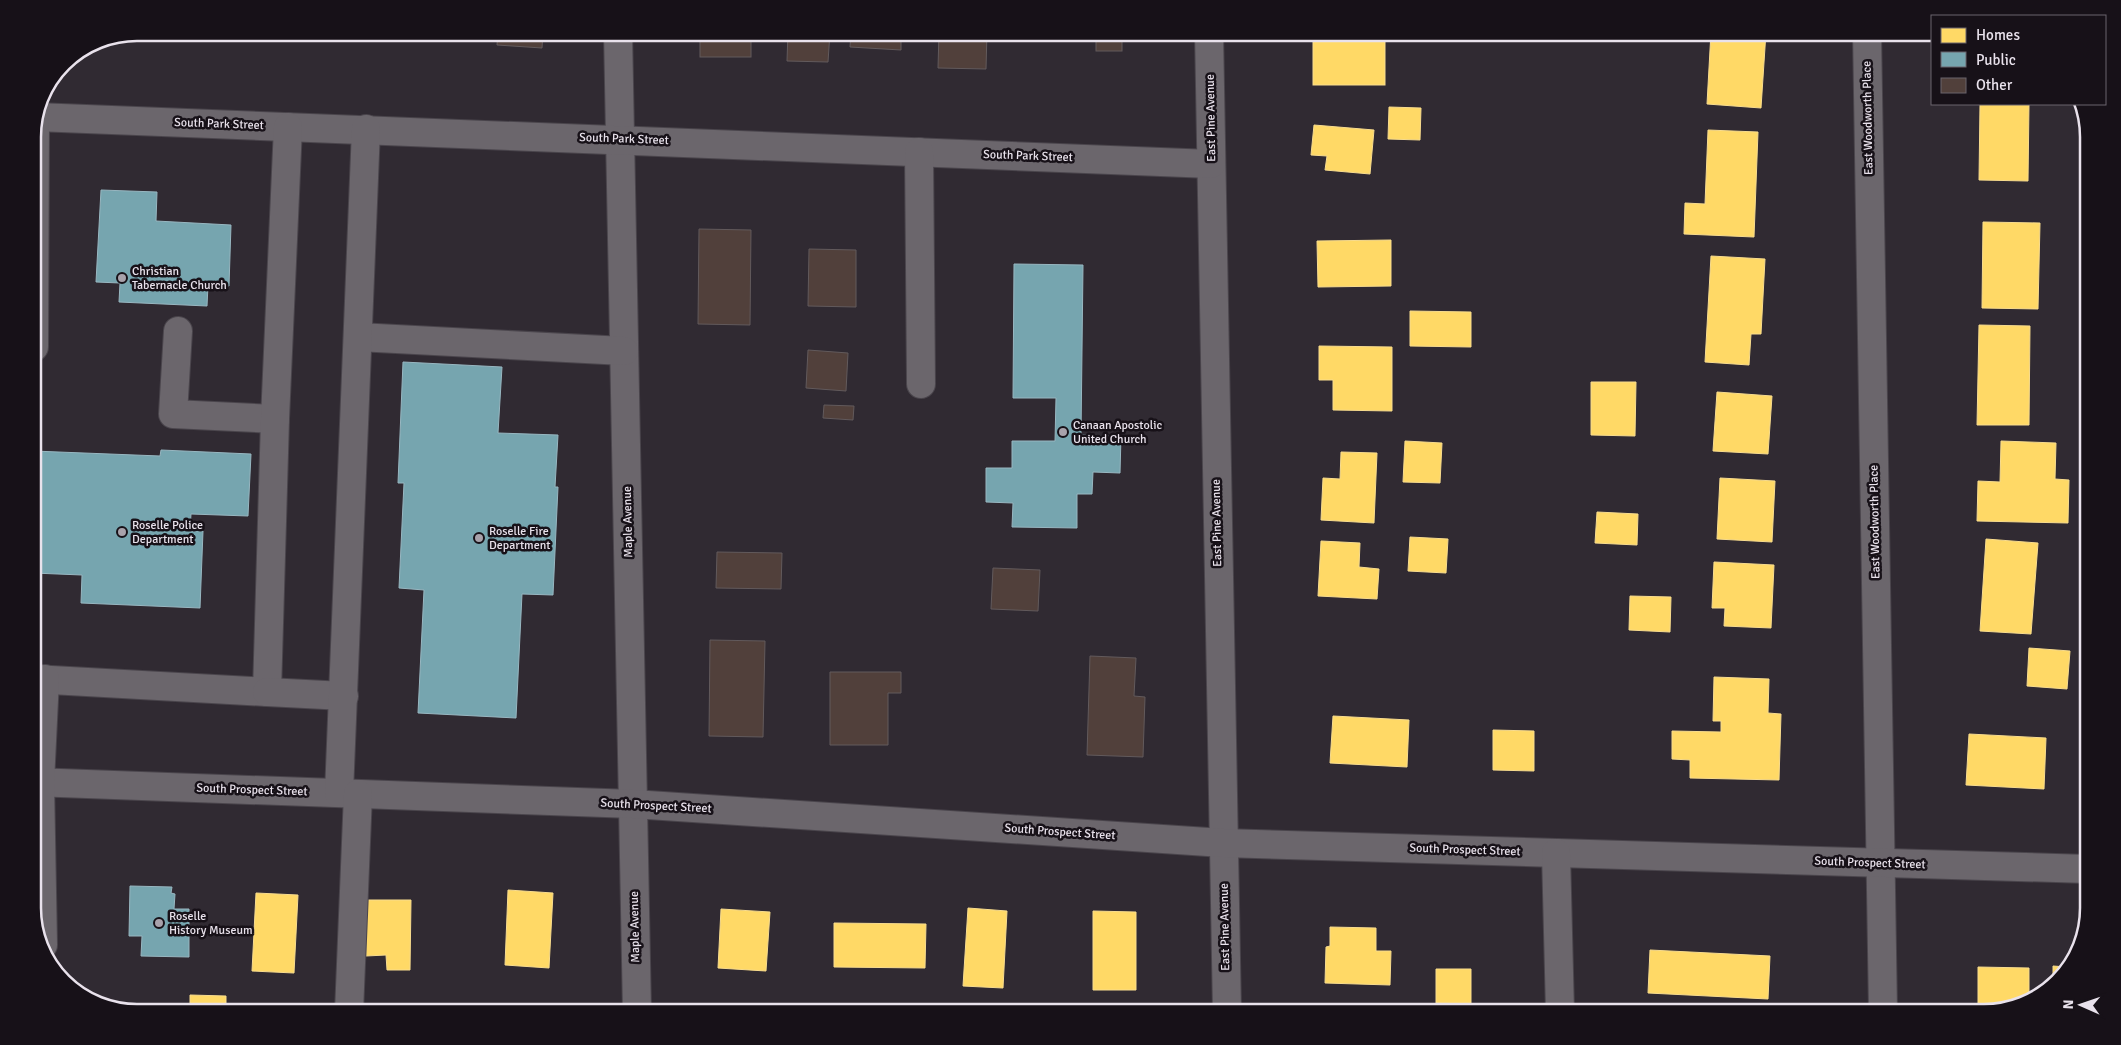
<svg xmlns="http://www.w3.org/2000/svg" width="2121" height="1045" font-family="Signika,sans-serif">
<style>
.homes{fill:#ffd966;stroke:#f8dc8e}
.public{fill:#76a5af;stroke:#98b7c1}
.building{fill:#51403b;stroke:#625a5c}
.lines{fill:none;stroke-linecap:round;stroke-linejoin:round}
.minor-casing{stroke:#4a454c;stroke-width:30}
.minor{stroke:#6b666c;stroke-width:28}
.poi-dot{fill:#a8a2ab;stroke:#171118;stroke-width:2}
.labels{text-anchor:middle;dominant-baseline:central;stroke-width:5;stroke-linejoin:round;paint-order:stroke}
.street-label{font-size:12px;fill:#e9e2ec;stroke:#171118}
.poi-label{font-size:12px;fill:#e9e2ec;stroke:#171118;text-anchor:start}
.rim{fill:none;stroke:#e9e2ec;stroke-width:2.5}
</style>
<rect width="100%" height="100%" fill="#302a32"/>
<g class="homes">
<rect x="1313" y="32" width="72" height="53"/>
<polygon points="1711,32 1766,32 1761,108 1707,104"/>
<polygon points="1980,104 2029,104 2028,181 1979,180"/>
<polygon points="1389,107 1421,108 1420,140 1388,139"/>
<polygon points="1314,125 1374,130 1370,174 1325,170 1327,156 1311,155"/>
<polygon points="1708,130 1758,132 1754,237 1684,234 1685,203 1705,204"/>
<polygon points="1983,222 2040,223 2038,309 1982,308"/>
<polygon points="1391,240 1391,286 1318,287 1317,241"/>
<polygon points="1711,256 1765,259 1761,334 1751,334 1749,365 1705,362"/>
<polygon points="1410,311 1471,312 1471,347 1410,346"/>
<polygon points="1979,325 2030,326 2029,425 1977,425"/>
<polygon points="1319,346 1392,347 1392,411 1333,410 1333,380 1319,380"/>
<polygon points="1591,382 1636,382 1635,436 1591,435"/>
<polygon points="1717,392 1772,396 1768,454 1713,451"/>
<polygon points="1405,441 1442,443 1440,483 1403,482"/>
<polygon points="2001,441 2056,443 2055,479 2069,480 2068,523 1977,521 1978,481 2000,482"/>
<polygon points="1341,452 1377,453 1374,523 1321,520 1323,478 1340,479"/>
<polygon points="1720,478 1775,481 1772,542 1717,539"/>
<polygon points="1597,512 1638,514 1637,545 1595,543"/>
<polygon points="1410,537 1448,539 1446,573 1408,571"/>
<polygon points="1986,539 2038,543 2031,634 1980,631"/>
<polygon points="1321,541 1360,543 1359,567 1379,569 1377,599 1318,596"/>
<polygon points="1714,562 1774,565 1771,628 1724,626 1725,608 1712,608"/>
<polygon points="1630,596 1671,597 1670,632 1629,630"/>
<polygon points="2029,648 2070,651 2067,689 2027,686"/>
<polygon points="1714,677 1769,679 1768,713 1781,714 1779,780 1690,778 1690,760 1672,759 1672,731 1721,732 1721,721 1713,721"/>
<polygon points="1333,716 1409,720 1407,767 1330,763"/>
<polygon points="1493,730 1534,731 1534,771 1493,770"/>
<polygon points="1969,734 2046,738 2044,789 1966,785"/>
<polygon points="508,890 553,893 549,968 505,965"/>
<polygon points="256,893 298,895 294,973 252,971"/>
<polygon points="367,900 411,900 410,970 387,970 386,955 366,956"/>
<polygon points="968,908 1007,911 1003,988 963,986"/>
<polygon points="721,909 770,912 766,971 718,968"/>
<polygon points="1093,911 1136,912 1136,990 1093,990"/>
<polygon points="834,923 926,924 925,968 834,967"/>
<polygon points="1330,927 1376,928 1376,951 1391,951 1390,985 1325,983 1326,947 1330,946"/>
<polygon points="1650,950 1770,956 1768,999 1648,993"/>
<polygon points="2053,966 2067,967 2053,982"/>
<polygon points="1978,967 2029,968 2029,999 1984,1012 1978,1012"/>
<polygon points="1436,969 1471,969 1471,1004 1436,1003"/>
<polygon points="190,995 226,996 226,1012 190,1012"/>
<polygon points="1314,1006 1394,1008 1394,1012 1313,1012"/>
</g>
<g class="public">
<polygon points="101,190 157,192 156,221 231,225 229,286 208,285 207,306 119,302 120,283 96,282"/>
<polygon points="1014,264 1083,265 1081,435 1121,436 1120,473 1093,472 1092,494 1077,494 1077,528 1012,527 1013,503 986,502 986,468 1012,468 1012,441 1055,441 1056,398 1013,398"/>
<polygon points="403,362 502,367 498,433 558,435 555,487 558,487 553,595 522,594 516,718 418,713 424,590 399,588 404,483 398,483"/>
<polygon points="161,450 251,454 248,516 191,514 190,531 203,531 200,608 81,603 82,575 33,573 33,451 160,456"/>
<polygon points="130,886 172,887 171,893 175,894 174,909 189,909 189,957 141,956 142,936 129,936"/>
</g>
<g class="building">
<polygon points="343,32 372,32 372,36 343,35"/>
<polygon points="414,32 444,32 443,41 413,39"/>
<polygon points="498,32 543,32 542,48 497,45"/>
<rect x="700" y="32" width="51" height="25"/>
<polygon points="788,32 830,32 828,62 787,61"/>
<polygon points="851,32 901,32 901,50 850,47"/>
<polygon points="939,32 987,32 986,69 938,68"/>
<rect x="1096" y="32" width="26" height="19"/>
<polygon points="699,229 751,230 750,325 698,324"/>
<polygon points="809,249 856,250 856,307 808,306"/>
<polygon points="808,350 848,353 846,391 806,388"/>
<polygon points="824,405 854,406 853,420 823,418"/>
<polygon points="717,552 782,553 781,589 716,588"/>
<polygon points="993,568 1040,570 1038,611 991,609"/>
<polygon points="710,640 765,641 763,737 709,736"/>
<polygon points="1090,656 1136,658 1134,696 1145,697 1143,757 1087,755"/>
<polygon points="830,672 901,672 901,693 888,693 888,745 830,745"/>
</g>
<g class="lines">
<defs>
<g id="minor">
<polyline points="618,32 637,1012"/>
<polyline points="1209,32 1227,1012"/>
<polyline points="1867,32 1883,1012"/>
<polyline points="36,117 1211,164"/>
<polyline points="919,152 921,384"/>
<polyline points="178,331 173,414 275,419"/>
<polyline points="358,337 624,351"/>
<polyline points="34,347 35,123"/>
<polyline points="33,679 267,692 275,419 288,127"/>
<polyline points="267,692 344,696"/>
<polyline points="33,782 633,804 1223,843 2088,869"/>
<polyline points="339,793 366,129"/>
<polyline points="1556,853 1560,1012"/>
<polyline points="43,945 40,782 45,679"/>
<polyline points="349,1012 358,794"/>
</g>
</defs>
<use href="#minor" class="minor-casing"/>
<use href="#minor" class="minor"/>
</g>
<g class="poi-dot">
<circle cx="122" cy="278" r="5"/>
<circle cx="1063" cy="432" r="5"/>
<circle cx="122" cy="532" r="5"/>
<circle cx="479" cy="538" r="5"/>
<circle cx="159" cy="923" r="5"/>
</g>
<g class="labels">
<g class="street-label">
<text transform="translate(1211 118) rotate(-91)">East Pine Avenue</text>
<text transform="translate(1868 118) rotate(-91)">East Woodworth Place</text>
<text transform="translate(219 124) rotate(2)">South Park Street</text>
<text transform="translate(624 139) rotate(2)">South Park Street</text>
<text transform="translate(1028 156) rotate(2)">South Park Street</text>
<text transform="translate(628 522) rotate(-91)">Maple Avenue</text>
<text transform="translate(1875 522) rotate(-91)">East Woodworth Place</text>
<text transform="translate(1217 523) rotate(-91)">East Pine Avenue</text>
<text transform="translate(252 790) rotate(2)">South Prospect Street</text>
<text transform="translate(656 806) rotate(3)">South Prospect Street</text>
<text transform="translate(1060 832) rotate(4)">South Prospect Street</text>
<text transform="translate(1465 850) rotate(2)">South Prospect Street</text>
<text transform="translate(1870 863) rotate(2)">South Prospect Street</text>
<text transform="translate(635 927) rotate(-91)">Maple Avenue</text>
<text transform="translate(1225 927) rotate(-91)">East Pine Avenue</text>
</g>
<g class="poi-label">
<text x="132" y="271">Christian<tspan x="132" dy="14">Tabernacle Church</tspan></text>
<text x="1073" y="425">Canaan Apostolic<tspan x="1073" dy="14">United Church</tspan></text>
<text x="132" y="525">Roselle Police<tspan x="132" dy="14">Department</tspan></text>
<text x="489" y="531">Roselle Fire<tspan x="489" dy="14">Department</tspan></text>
<text x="169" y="916">Roselle<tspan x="169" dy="14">History Museum</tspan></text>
</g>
</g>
<path d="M0 0H2121V1045H0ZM137 41H1984A96 96 0 0 1 2080 137V908A96 96 0 0 1 1984 1004H137A96 96 0 0 1 41 908V137A96 96 0 0 1 137 41Z" fill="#171118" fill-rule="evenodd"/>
<path class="rim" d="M137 41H1984A96 96 0 0 1 2080 137V908A96 96 0 0 1 1984 1004H137A96 96 0 0 1 41 908V137A96 96 0 0 1 137 41Z"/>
<rect x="1931" y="15" width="175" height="90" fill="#171118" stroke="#6b656d"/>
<rect x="1941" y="28" width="25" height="15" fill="#ffd966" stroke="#6b656d"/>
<text x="1976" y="40" font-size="15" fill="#e9e2ec">Homes</text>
<rect x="1941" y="52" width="25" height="15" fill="#76a5af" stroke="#6b656d"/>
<text x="1976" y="65" font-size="15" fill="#e9e2ec">Public</text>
<rect x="1941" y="78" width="25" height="15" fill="#51403b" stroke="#6b656d"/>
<text x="1976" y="90" font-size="15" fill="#e9e2ec">Other</text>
<g transform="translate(2081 1005) rotate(272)" stroke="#171118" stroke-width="4" paint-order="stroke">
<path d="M0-4L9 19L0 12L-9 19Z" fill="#e9e2ec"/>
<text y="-8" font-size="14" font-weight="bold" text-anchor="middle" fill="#e9e2ec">N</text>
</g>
</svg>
